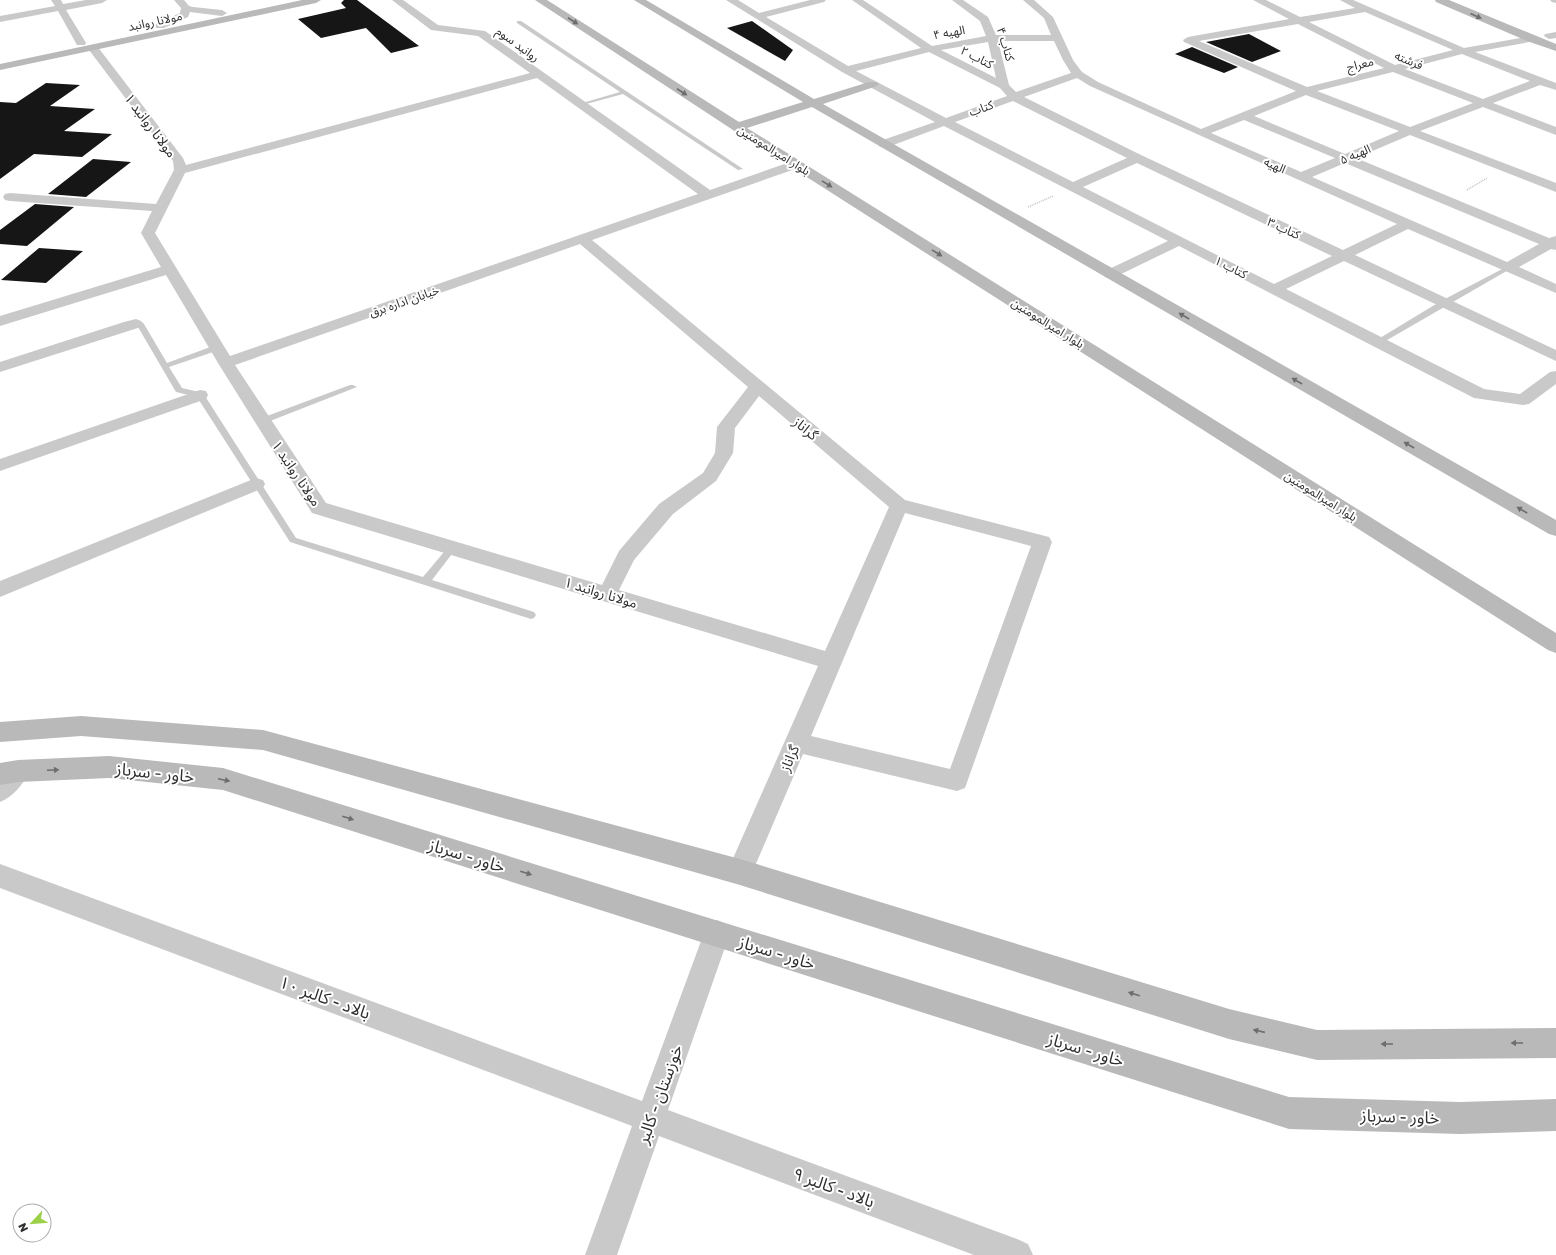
<svg xmlns="http://www.w3.org/2000/svg" width="1556" height="1255" font-family="'Golos Text','Noto Sans Arabic',sans-serif">
<style>
.building{fill:#161616}
.lines{fill:none;stroke-linecap:round;stroke-linejoin:round}
.path{stroke:#c3c3c3;stroke-width:1.5;stroke-dasharray:1 1;stroke-linecap:butt}
.lane{fill:#c9c9c9;fill-rule:evenodd}
.street{fill:#c9c9c9;fill-rule:evenodd}
.secondary{fill:#b9b9b9;fill-rule:evenodd}
.oneway{fill:#6d6d6d}
.labels{text-anchor:middle;dominant-baseline:central;stroke-width:4;stroke-linejoin:round;paint-order:stroke}
.far-street-label{font-size:12px;fill:#2f2f2f;stroke:#fff}
.street-label{font-size:14px;fill:#2f2f2f;stroke:#fff}
.near-street-label{font-size:17px;fill:#2f2f2f;stroke:#fff}
</style>
<rect width="100%" height="100%" fill="#fff"/>
<g class="building">
<polygon points="344,0 357,0 419,46 391,53 366,28 321,38 298,19 346,8 341,3"/>
<polygon points="752,21 793,50 785,61 727,28"/>
<polygon points="1249,34 1281,51 1252,62 1206,42"/>
<polygon points="1192,47 1238,67 1224,73 1175,54"/>
<polygon points="46,83 80,85 50,106 95,109 64,131 112,134 82,157 34,154 0,179 0,102 16,103"/>
<polygon points="93,159 131,162 86,197 48,194"/>
<polygon points="35,204 74,207 27,246 0,244 0,230"/>
<polygon points="39,248 83,251 46,283 1,280"/>
</g>
<g class="lines">
<g class="path">
<polyline points="1467,190 1487,178"/>
<polyline points="1028,207 1053,196"/>
</g>
<g class="lane">
<polygon points="517,21 521,21 743,169 738,170 623,94 579,106 579,104 620,92 517,23"/>
<polygon points="1508,266 1511,268 1510,269 1382,343 1379,343 1375,341 1441,301"/>
<polygon points="133,322 144,324 167,363 213,346 219,346 219,350 169,367 182,388 203,393 296,538 423,577 449,546 455,546 457,548 455,550 432,580 534,612 536,615 534,618 531,619 290,542 197,397 176,392 138,327 132,324"/>
<polygon points="350,385 353,385 357,387 265,423 259,423 258,421 259,419"/>
</g>
<g class="street">
<polygon points="51,0 61,0 63,4 86,0 107,0 102,3 66,10 86,43 85,45 77,45 58,11 0,22 0,16 55,6"/>
<polygon points="174,0 184,0 189,6 193,7 222,10 227,13 222,16 190,12 188,17 164,28 156,28 155,26 156,24 180,13 181,8"/>
<path d="M392,0h11l35,25 47,6 225,159 83,-29h8l2,3 -2,3 -209,73 313,260 144,37 3,5 -87,246 -8,3 -154,-37 -54,126 -9,4 -9,-4 -4,-8 91,-206 -506,-153 -94,-150 -52,-88 -166,51v-10l161,-49 -20,-34 11,-22 -142,-10 -5,-1 -2,-3 2,-3 5,-1 146,11 18,-34 -1,-9 -84,-111 -1,-2 1,-2h8l86,112 3,7 344,-92 -52,-37 -47,-6zM537,78l161,116 -468,162 -75,-123 30,-60zM580,244l168,143 -31,40 -2,26 -12,20 -44,31 -40,47 -17,34 -276,-82 -91,-138zM759,396l130,111 -64,144 -206,-61 15,-30 39,-46 43,-33 17,-28 2,-25zM905,513l126,33 -81,223 -139,-33z"/>
<path d="M726,0h12l21,13 51,-13h16l-2,2 -58,15 82,49 73,-18 -69,-48h11l69,46 54,-10 -6,-15 -28,-21h11l25,17 8,18h55l-7,-17 -21,-18h11l19,17 20,43 9,12 16,10 103,47 95,-38 -112,-49 -1,-2 5,-3 101,-18 -36,-19h13l34,17 55,-9 -15,-8h13l111,48 67,-12 4,1 1,2 -1,2 -60,11 81,31v7l-16,-5 -47,18 63,24v8l-73,-28 -63,24 136,52v9l-146,-57 -54,23 193,80 7,-2v14l-5,-1 -32,18 37,17v9l-148,-64 -53,26 201,95v11l-212,-100 -58,28 198,100 36,5 30,-22 6,-1v13l-27,20 -6,1 -49,-7 -295,-152 -64,31 -5,1 -5,-1 -2,-3 2,-3 63,-30 -224,-115 -56,21h-8l-2,-3 2,-3 55,-19 -93,-50zM1365,12l88,38 -58,15 -86,-43zM1298,24l86,44 -77,19 -108,-46zM998,41h56l9,19 8,13 -55,19 -7,-7zM988,42l8,36 -55,-28zM929,52l71,36 7,8 -61,22 -90,-47zM1462,54l68,27 -47,18 -78,-30zM1393,72l80,31 -63,24 -93,-36zM1077,78l13,8 307,138 -54,26 -202,-95 -117,-58zM1306,95l93,36 -54,23 -91,-38zM1013,101l114,57 -54,24 -118,-60zM1244,120l91,38 -34,14 -90,-39zM1137,163l195,93 -58,28 -191,-97zM1345,163l194,81 -32,18 -195,-85z"/>
<polygon points="1550,0 1556,0 1556,3 1552,2"/>
<polygon points="1556,32 1556,38 1549,39 1544,36 1545,34"/>
<polygon points="136,319 141,321 144,324 141,327 0,372 0,362 124,322"/>
<polygon points="200,390 206,391 208,395 206,399 0,471 0,459"/>
<polygon points="256,478 263,480 265,484 263,488 0,597 0,581"/>
<path d="M18,761l8,3 4,7c-6,12 -17,26 -30,31v-28l10,-10z"/>
<polygon points="0,864 642,1101 704,933 708,924 717,920 726,924 730,933 668,1110 1017,1239 1028,1244 1033,1255 974,1255 659,1136 617,1255 585,1255 632,1126 0,888"/>
</g>
<g class="secondary">
<polygon points="302,0 321,0 316,3 0,70 0,64"/>
<polygon points="535,0 547,0 739,122 803,102 634,0 646,0 814,99 869,82 877,82 879,84 877,86 823,104 1556,520 1556,536 1549,534 812,107 747,128 1556,633 1556,653 1548,650 733,130"/>
<polygon points="1435,0 1449,0 1556,44 1556,51 1527,41 1436,2"/>
<polygon points="81,716 263,730 740,859 1229,1009 1317,1030 1556,1028 1556,1058 1317,1060 1229,1039 740,885 263,750 81,736 0,742 0,722"/>
<polygon points="109,756 223,768 1289,1097 1460,1102 1556,1099 1556,1131 1460,1134 1289,1129 223,790 109,778 18,782 0,785 0,763 18,760"/>
</g>
</g>
<defs><path id="oneway-solid" d="M-6-.8H1V-3.2L6.5 0L1 3.2V.8H-6Z"/></defs>
<g class="oneway">
<use href="#oneway-solid" transform="translate(1476 16) rotate(24)"/>
<use href="#oneway-solid" transform="translate(573 21) rotate(33)"/>
<use href="#oneway-solid" transform="translate(682 92) rotate(33)"/>
<use href="#oneway-solid" transform="translate(827 184) rotate(32)"/>
<use href="#oneway-solid" transform="translate(937 253) rotate(32)"/>
<use href="#oneway-solid" transform="translate(1184 316) rotate(-150)"/>
<use href="#oneway-solid" transform="translate(1297 381) rotate(-150)"/>
<use href="#oneway-solid" transform="translate(1409 445) rotate(-150)"/>
<use href="#oneway-solid" transform="translate(1522 510) rotate(-150)"/>
<use href="#oneway-solid" transform="translate(53 770) rotate(-3)"/>
<use href="#oneway-solid" transform="translate(224 780) rotate(12)"/>
<use href="#oneway-solid" transform="translate(348 818) rotate(17)"/>
<use href="#oneway-solid" transform="translate(526 873) rotate(17)"/>
<use href="#oneway-solid" transform="translate(1134 994) rotate(-163)"/>
<use href="#oneway-solid" transform="translate(1259 1031) rotate(-167)"/>
<use href="#oneway-solid" transform="translate(1517 1043) rotate(180)"/>
<use href="#oneway-solid" transform="translate(1387 1044) rotate(180)"/>
</g>
<g class="labels">
<g class="far-street-label">
<text transform="translate(155 21) rotate(-12)">مولانا روانبد</text>
<text transform="translate(949 32) rotate(-10)">الهیه ۴</text>
<text transform="translate(518 44) rotate(36)">روانبد سوم</text>
<text transform="translate(1006 44) rotate(73)">کتاب ۴</text>
<text transform="translate(977 57) rotate(27)">کتاب ۲</text>
<text transform="translate(1409 60) rotate(23)">فرشته</text>
<text transform="translate(1360 64) rotate(-14)">معراج</text>
<text transform="translate(981 108) rotate(-19)">کتاب</text>
<text transform="translate(774 150) rotate(32)">بلوار امیرالمومنین</text>
<text transform="translate(1355 154) rotate(-23)">الهیه ۵</text>
<text transform="translate(1275 165) rotate(24)">الهیه</text>
<text transform="translate(1284 228) rotate(25)">کتاب ۳</text>
<text transform="translate(1231 267) rotate(27)">کتاب ۱</text>
<text transform="translate(404 301) rotate(-19)">خیابان اداره برق</text>
<text transform="translate(1048 323) rotate(32)">بلوار امیرالمومنین</text>
<text transform="translate(1321 496) rotate(32)">بلوار امیرالمومنین</text>
</g>
<g class="street-label">
<text transform="translate(151 125) rotate(53)">مولانا روانبد ۱</text>
<text transform="translate(806 428) rotate(40)">گراناز</text>
<text transform="translate(297 473) rotate(56)">مولانا روانبد ۱</text>
<text transform="translate(601 592) rotate(17)">مولانا روانبد ۱</text>
<text transform="translate(789 758) rotate(-67)">گراناز</text>
</g>
<g class="near-street-label">
<text transform="translate(155 772) rotate(6)">خاور - سرباز</text>
<text transform="translate(467 855) rotate(17)">خاور - سرباز</text>
<text transform="translate(777 952) rotate(17)">خاور - سرباز</text>
<text transform="translate(325 997) rotate(20)">بالاد - کالبر ۱۰</text>
<text transform="translate(1086 1049) rotate(17)">خاور - سرباز</text>
<text transform="translate(659 1094) rotate(-70)">خوزستان - کالبر</text>
<text transform="translate(1400 1116) rotate(2)">خاور - سرباز</text>
<text transform="translate(834 1187) rotate(20)">بالاد - کالبر ۹</text>
</g>
</g>
<g transform="translate(32 1223) rotate(244)"><circle r="19" fill="#ffffff" stroke="#acacac"/>
<path d="M0-3L7 15L0 10L-7 15Z" fill="#9bd048"/>
<text y="-6" font-size="11" font-weight="bold" text-anchor="middle" fill="#2f2f2f">N</text>
</g>
</svg>
